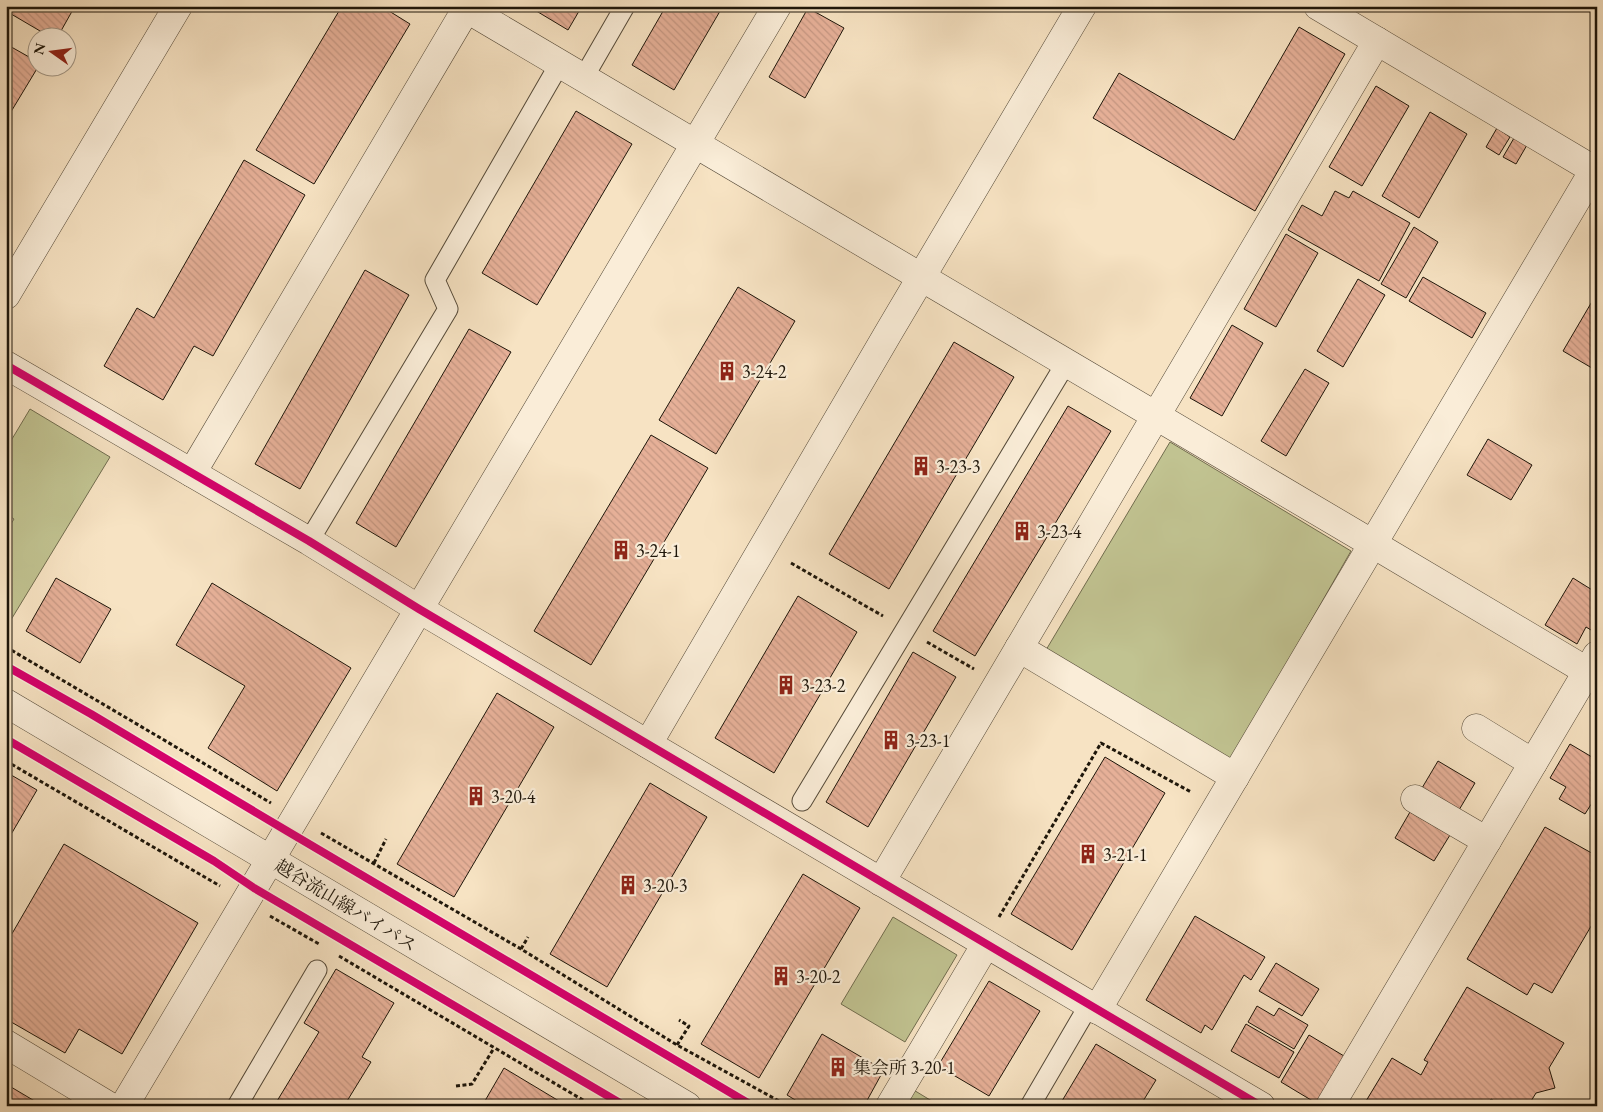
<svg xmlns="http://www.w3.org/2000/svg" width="1603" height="1112" font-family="'EB Garamond','Noto Serif JP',serif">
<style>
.green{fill:#c1c391;stroke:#706c4e}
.building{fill:url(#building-back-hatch);stroke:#1e160a}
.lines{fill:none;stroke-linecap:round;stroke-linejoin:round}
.service-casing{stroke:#544938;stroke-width:21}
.minor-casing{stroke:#544938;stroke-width:29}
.tertiary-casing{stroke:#544938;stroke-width:29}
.path{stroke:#1e160a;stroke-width:3;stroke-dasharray:4 2.5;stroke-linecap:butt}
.service{stroke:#faedd8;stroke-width:19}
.minor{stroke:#faedd8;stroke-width:28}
.tertiary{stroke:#faedd8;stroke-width:28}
.cycleway-casing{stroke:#faedd8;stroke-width:11}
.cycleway{stroke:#d6006c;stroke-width:8}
.labels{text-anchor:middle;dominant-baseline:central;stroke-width:4.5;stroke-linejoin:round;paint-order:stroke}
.poi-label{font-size:18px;fill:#1e160a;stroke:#faedd8;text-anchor:start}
.street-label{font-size:18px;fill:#1e160a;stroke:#faedd8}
</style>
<defs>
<pattern id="building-back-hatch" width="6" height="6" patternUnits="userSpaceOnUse" patternTransform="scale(1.25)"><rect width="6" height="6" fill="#e6b098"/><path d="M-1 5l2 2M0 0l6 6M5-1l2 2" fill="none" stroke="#c59782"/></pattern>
</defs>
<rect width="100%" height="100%" fill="#f7e3c3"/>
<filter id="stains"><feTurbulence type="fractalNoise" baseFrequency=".004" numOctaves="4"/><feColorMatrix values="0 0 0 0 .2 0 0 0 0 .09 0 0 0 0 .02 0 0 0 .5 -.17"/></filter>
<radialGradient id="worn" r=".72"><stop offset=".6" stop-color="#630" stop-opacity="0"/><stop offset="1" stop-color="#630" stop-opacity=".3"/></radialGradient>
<g class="green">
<polygon points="30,409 110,457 6,628 6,532 14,519 6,514 6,449"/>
<polygon points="1170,442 1351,551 1230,762 1046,650"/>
<polygon points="893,917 957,955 905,1042 841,1004"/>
<polygon points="912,1089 940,1106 902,1106"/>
</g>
<g class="building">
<polygon points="6,6 75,6 57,38 52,38 6,11"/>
<polygon points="342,6 381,6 410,24 314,184 256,150"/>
<polygon points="528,6 582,6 568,30"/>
<polygon points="666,6 723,6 674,90 632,65"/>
<polygon points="808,8 844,28 805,98 769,77"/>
<polygon points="1299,27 1345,54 1255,211 1093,118 1119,73 1234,140"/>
<polygon points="6,44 38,62 38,67 6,120"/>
<polygon points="1376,86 1409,106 1362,186 1329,167"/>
<polygon points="576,111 632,144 537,305 482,273"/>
<polygon points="1430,112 1467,134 1419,218 1382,196"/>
<polygon points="1497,128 1510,137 1499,155 1486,147"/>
<polygon points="1514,138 1527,145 1516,164 1503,157"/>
<polygon points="244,160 305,195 213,356 194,346 163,400 104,366 137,308 154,318"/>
<polygon points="1335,191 1349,198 1353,191 1410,223 1379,281 1288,230 1302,205 1322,216"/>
<polygon points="1414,227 1438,242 1406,298 1381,284"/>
<polygon points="1286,234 1318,253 1276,327 1244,309"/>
<polygon points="365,270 409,295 300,489 255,464"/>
<polygon points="1423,277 1486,313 1472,338 1409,301"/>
<polygon points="1358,279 1385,295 1343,367 1317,351"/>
<polygon points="738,287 795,321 716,454 659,420"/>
<polygon points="1597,293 1597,371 1563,351"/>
<polygon points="1232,325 1263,343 1222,416 1190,398"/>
<polygon points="469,329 511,352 396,547 356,523"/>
<polygon points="954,342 1014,377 889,589 829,554"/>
<polygon points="1305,369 1329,383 1286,456 1261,441"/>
<polygon points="1068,406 1111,431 975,656 933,631"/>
<polygon points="651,435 708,468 591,665 534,631"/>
<polygon points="1488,439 1532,465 1511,500 1467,475"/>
<polygon points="56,578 111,609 80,663 26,631"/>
<polygon points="1573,578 1597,593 1597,620 1591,630 1586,627 1577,644 1545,625"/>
<polygon points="212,583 351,668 277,791 208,748 245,686 176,645"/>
<polygon points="798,596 857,632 774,773 715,738"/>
<polygon points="913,652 956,677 868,827 826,802"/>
<polygon points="497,693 554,727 454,897 397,864"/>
<polygon points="1570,744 1597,760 1597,795 1585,814 1559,799 1566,787 1550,778"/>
<polygon points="1105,757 1165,793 1072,950 1011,914"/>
<polygon points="1438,761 1475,783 1459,810 1422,788"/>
<polygon points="6,772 37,790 6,843"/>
<polygon points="650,783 707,817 607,987 550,954"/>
<polygon points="1410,812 1450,835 1434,861 1395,838"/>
<polygon points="1545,827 1597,856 1597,916 1552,993 1534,983 1527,995 1467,959"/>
<polygon points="64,844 198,923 122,1054 79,1029 65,1053 6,1019 6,944"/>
<polygon points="803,874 860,908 759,1078 701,1044"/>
<polygon points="1195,916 1265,957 1251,980 1244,975 1212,1030 1205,1025 1201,1033 1146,1000"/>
<polygon points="1276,963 1319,989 1302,1016 1259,991"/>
<polygon points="336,969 394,1003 362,1057 371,1062 344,1106 274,1106 319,1032 304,1023"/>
<polygon points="989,981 1040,1011 989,1096 938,1066"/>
<polygon points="1467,987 1564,1043 1549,1068 1555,1088 1536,1093 1528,1106 1503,1106 1491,1099 1487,1106 1363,1106 1392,1058 1421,1075 1428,1062 1424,1060"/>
<polygon points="1257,1006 1274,1016 1279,1008 1308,1025 1294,1049 1248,1022"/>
<polygon points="1246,1024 1294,1052 1279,1078 1231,1051"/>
<polygon points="822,1034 875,1065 872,1070 881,1075 864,1106 805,1106 787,1095"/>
<polygon points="1309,1035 1344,1056 1316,1103 1281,1082"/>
<polygon points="1096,1044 1156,1080 1140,1106 1059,1106"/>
<polygon points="504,1068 559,1101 557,1106 482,1106"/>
<polygon points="6,1084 43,1106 6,1106"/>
</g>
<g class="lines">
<defs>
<g id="service">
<polyline points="584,77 625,6"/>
<polyline points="309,541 448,309 435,280 560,63"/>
<polyline points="802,801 1066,363"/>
<polyline points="237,1106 317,970"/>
<polyline points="1030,1106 1089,1005"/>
</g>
<g id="minor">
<polyline points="462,6 1373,544 1597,677"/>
<polyline points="1318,6 1594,170"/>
<polyline points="6,295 178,6"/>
<polyline points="6,365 309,541 419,609 1261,1106"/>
<polyline points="192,473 468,6"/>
<polyline points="1019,648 1235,777"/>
<polyline points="1476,728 1533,763"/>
<polyline points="648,744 890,330 1082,6"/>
<polyline points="1415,799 1487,841"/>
<polyline points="881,882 1377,41"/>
<polyline points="1097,1010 1597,165"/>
<polyline points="6,1044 109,1106"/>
<polyline points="890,1106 986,944"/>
<polyline points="1330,1106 1597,655"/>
</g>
<g id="tertiary">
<polyline points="6,703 687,1106"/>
<polyline points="124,1106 777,6"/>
</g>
</defs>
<use href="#service" class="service-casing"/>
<use href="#minor" class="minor-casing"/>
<use href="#tertiary" class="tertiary-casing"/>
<g class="path">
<polyline points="791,563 883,616"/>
<polyline points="927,642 974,669"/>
<polyline points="6,647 271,803"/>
<polyline points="6,761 220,886"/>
<polyline points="321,833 521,949 677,1045 788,1106"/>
<polyline points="374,863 386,839"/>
<polyline points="270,916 319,944"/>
<polyline points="999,917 1101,743 1191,792"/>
<polyline points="521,949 528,937"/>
<polyline points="339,956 593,1106"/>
<polyline points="677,1045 689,1026 679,1020"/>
<polyline points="456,1086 472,1084 494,1048"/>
</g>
<use href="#service" class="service"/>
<use href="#minor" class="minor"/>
<use href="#tertiary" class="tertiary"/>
<defs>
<g id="cycleway">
<polyline points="6,365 309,541 419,609 1261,1106"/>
<polyline points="6,666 91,714 287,831 753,1106"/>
<polyline points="6,739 214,861 254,888 625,1106"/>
</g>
</defs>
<use href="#cycleway" class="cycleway-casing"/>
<use href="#cycleway" class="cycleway"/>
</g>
<defs>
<symbol id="building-bare" viewBox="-9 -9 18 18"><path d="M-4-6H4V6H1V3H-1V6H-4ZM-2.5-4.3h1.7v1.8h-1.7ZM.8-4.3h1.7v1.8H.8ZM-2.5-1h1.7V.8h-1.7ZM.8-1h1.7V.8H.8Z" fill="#8f2418" stroke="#faedd8" stroke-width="2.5" paint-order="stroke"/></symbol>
</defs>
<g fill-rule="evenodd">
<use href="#building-bare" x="713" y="357" width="28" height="28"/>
<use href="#building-bare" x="907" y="452" width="28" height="28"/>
<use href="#building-bare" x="1008" y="517" width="28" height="28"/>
<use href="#building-bare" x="607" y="536" width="28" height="28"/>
<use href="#building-bare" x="772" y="671" width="28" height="28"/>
<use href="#building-bare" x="877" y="726" width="28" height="28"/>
<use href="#building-bare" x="462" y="782" width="28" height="28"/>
<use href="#building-bare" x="1074" y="840" width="28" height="28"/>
<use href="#building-bare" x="614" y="871" width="28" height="28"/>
<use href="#building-bare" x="767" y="962" width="28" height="28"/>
<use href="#building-bare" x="824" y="1053" width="28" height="28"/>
</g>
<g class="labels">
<g class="poi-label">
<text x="742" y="371">3-24-2</text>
<text x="936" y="466">3-23-3</text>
<text x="1037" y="531">3-23-4</text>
<text x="636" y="550">3-24-1</text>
<text x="801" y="685">3-23-2</text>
<text x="906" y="740">3-23-1</text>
<text x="491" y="796">3-20-4</text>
<text x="1103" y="854">3-21-1</text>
<text x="643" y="885">3-20-3</text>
<text x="796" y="976">3-20-2</text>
<text x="853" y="1067">集会所 3-20-1</text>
</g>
<g class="street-label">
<text transform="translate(346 905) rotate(31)">越谷流山線バイパス</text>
</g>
</g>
<rect width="1603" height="1112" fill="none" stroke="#f7e3c3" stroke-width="25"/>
<rect x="8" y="8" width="1588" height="1097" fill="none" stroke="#1e160a" stroke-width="2.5"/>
<rect x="12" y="12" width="1578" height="1087" fill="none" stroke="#1e160a"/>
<g transform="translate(52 52) rotate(284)"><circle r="24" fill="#faedd8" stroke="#a29786"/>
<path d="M0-4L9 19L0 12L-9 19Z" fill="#8f2418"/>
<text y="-8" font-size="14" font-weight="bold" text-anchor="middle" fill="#1e160a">N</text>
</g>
<rect width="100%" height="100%" filter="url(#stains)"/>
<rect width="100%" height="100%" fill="url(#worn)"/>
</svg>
